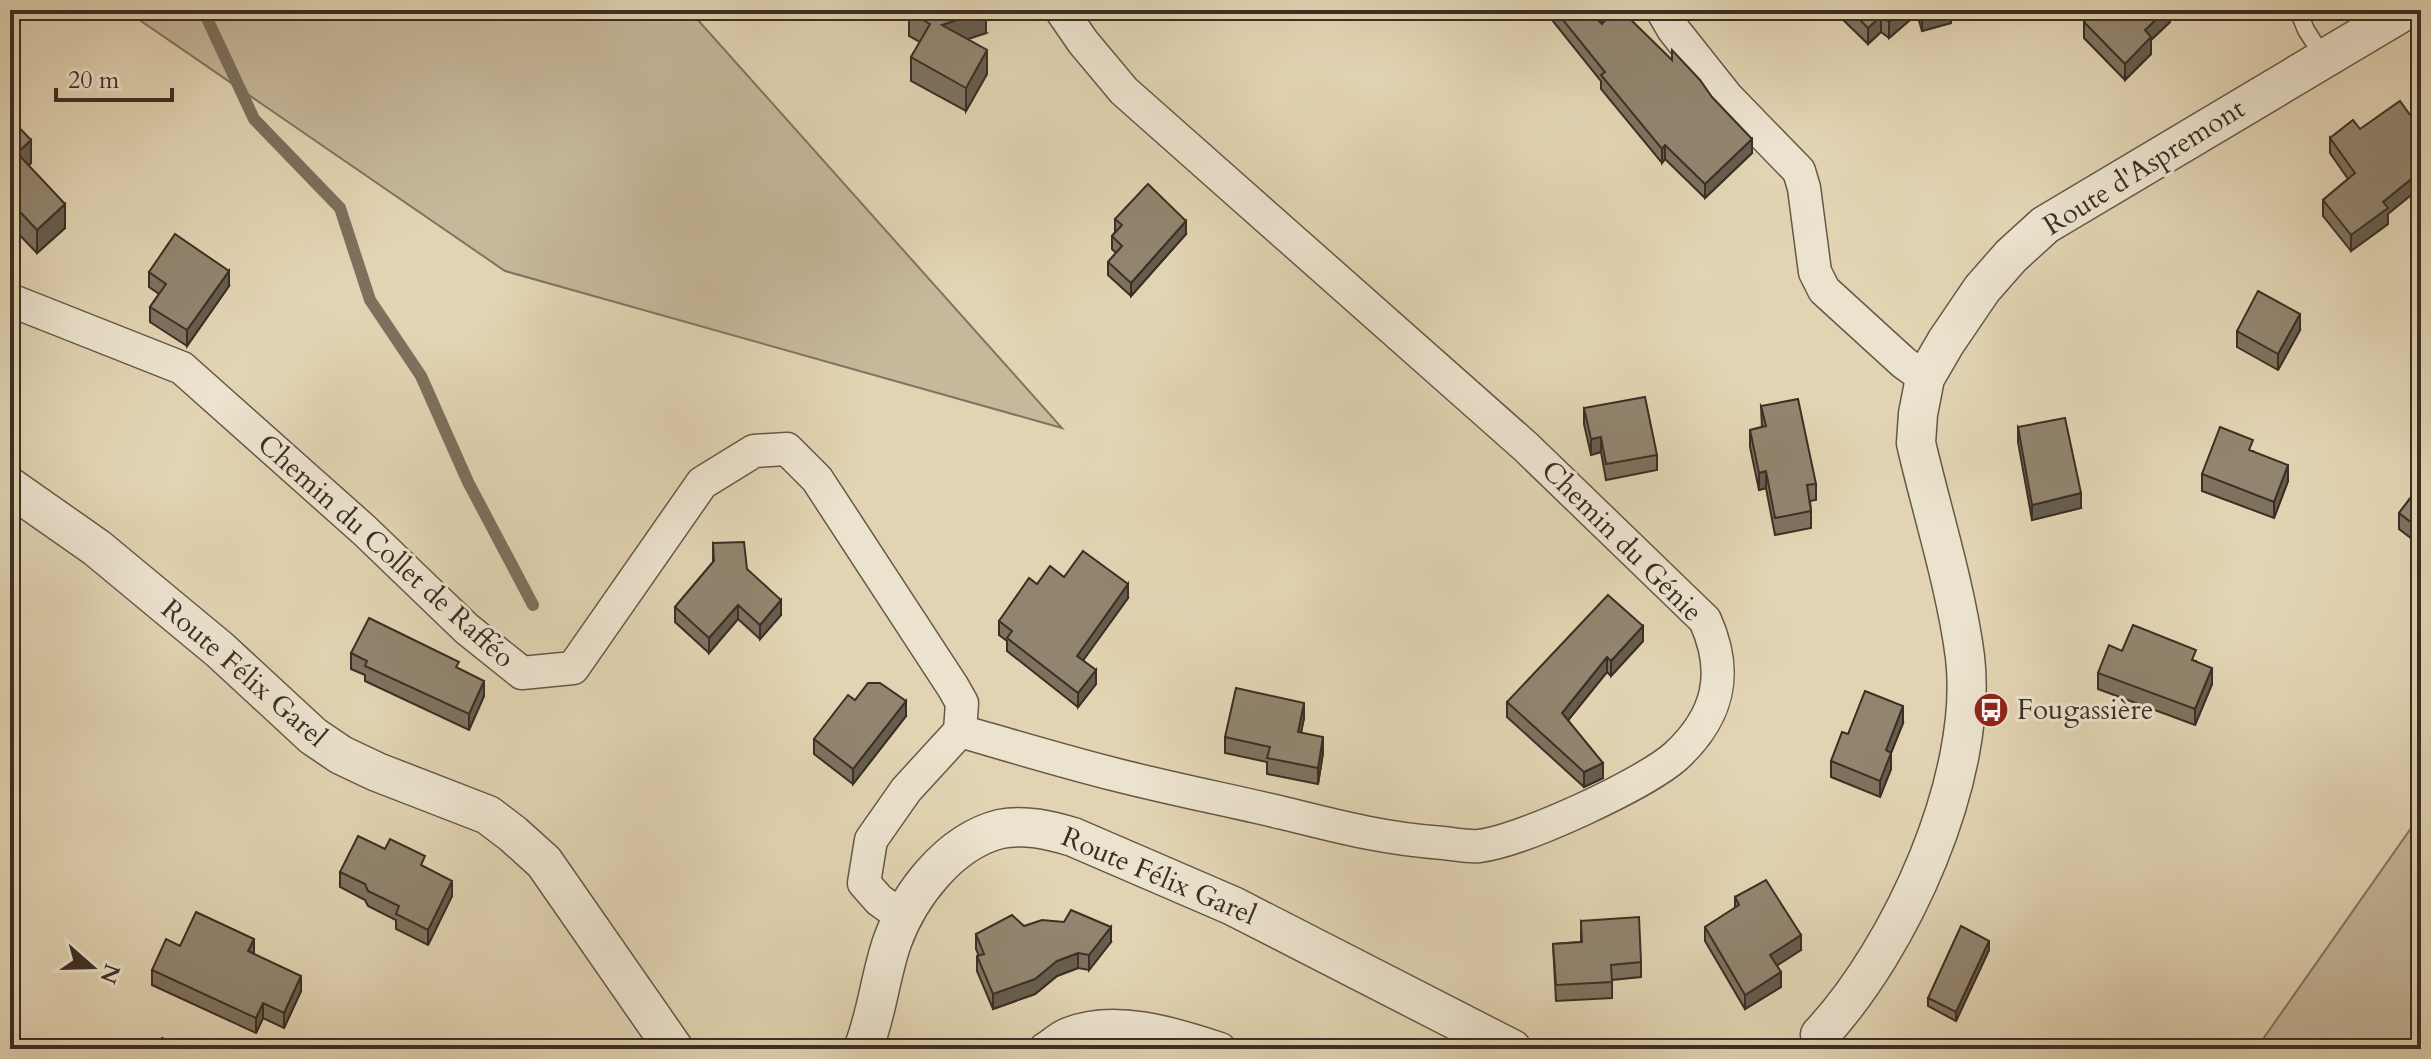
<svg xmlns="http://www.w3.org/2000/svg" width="2431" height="1059" font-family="Cardo,serif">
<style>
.green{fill:#c6b89b;stroke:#807460;stroke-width:2}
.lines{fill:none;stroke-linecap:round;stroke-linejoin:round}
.stream{stroke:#7d705d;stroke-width:12}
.service-casing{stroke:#655848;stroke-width:19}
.minor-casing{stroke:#655848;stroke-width:35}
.tertiary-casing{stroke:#655848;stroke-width:41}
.service{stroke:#ece3ce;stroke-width:16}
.minor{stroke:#ece3ce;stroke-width:32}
.tertiary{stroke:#ece3ce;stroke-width:38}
.wall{fill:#7e725f;stroke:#3b2f25;stroke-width:2}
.shaded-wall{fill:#665d4e;stroke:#3b2f25;stroke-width:2}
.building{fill:#92856f;stroke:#3b2f25;stroke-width:2}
.labels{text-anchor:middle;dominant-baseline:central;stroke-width:6;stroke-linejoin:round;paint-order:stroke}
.street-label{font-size:28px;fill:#3b2f25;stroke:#ece3ce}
.poi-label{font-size:28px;fill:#3b2f25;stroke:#ece3ce;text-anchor:start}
</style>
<rect width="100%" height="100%" fill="#e2d4b3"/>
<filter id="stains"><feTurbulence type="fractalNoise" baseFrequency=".0025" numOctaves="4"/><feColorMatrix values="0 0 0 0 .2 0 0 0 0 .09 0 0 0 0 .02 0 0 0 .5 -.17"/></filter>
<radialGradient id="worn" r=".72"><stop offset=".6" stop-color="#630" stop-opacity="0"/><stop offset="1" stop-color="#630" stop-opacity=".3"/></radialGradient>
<g class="green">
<polygon points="125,10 689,10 1062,428 505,271"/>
<polygon points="2421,814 2421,1049 2256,1049"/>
</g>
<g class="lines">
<polyline class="stream" points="203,10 254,119 340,208 370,300 421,376 468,482 533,605"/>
<defs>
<polyline id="service" points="2298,10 2306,30 2324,58"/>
<g id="minor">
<polyline points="1662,10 1673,29 1727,97 1799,171 1804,188 1815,272 1824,290 1904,363 1925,378"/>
<polyline points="10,300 182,368 364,530 467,629 522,673 573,668 702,483 754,451 787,449 817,479 953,687 962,703 960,731"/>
<path d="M904,918l-25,-18 -15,-17 7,-43 35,-50 54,-59c52,15 105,31 157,44 55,14 111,25 166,38 56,14 102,26 160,30 11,1 25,4 36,3 43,-5 166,-62 197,-90 43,-40 53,-83 29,-136l-179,-173 -402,-356 -41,-49 -22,-32"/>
<path d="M1045,1049c7,-4 14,-11 21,-14 47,-21 109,-1 154,14"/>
</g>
<g id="tertiary">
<polyline points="10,487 97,548 220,650 313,736 341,755 377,772 488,815 513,834 544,862 674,1049"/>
<path d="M863,1049c14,-35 17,-72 29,-107 17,-47 57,-100 108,-113 25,-5 50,1 73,8l160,69 279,143"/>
<path d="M1827,1049l-7,-14c81,-87 159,-258 145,-378 -9,-70 -33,-145 -49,-214l2,-29 7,-36 21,-36 36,-53 29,-33 34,-31 361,-215"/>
</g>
</defs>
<use href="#service" class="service-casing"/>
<use href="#minor" class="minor-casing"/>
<use href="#tertiary" class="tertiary-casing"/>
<use href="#service" class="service"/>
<use href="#minor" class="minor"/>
<use href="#tertiary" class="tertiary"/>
</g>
<g class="wall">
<polygon points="1544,10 1588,10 1752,153 1705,198 1665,159 1662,163 1601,89 1601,81"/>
<polygon points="1837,10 1951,10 1951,23 1922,31 1917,14 1889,38 1881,32 1868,44 1837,14"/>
<polygon points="2170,10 2170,22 2151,40 2151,54 2125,80 2084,38 2084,22"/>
<polygon points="909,12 986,33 967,39 987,74 966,111 911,81 911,57 920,42 909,36"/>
<polygon points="10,118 31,163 28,166 65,228 37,253 10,225"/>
<polygon points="2330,138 2388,214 2388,224 2351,251 2323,216 2323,200 2348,179 2330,153"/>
<polygon points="1115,219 1186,234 1131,296 1108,275 1108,262 1116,253 1112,249 1112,236 1115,232"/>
<polygon points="149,272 229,286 187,346 150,322 150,307 159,294 149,287"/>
<polygon points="2300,330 2278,370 2237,347 2237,331"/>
<polygon points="1761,406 1816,484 1816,500 1810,501 1811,511 1811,528 1775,535 1766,488 1759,490 1750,447 1750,430 1762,427"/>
<polygon points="1584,408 1657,455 1657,470 1606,480 1601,452 1591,455 1584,424"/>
<polygon points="2018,427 2081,508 2032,520 2018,442"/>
<polygon points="2253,451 2288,481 2274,518 2202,491 2202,474"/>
<polygon points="2421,484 2421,546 2399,529 2399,513"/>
<polygon points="713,543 747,569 781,615 760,639 738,619 709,653 675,622 675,607 713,562"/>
<polygon points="1064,577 1128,598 1083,660 1096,684 1078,707 1007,651 1007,641 999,635 999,621 1037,584"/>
<polygon points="1643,641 1611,676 1607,672 1568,720 1603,778 1584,787 1507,717 1507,702"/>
<polygon points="2122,651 2196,661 2212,684 2195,725 2098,689 2098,673"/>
<polygon points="351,653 459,669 484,696 469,730 365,681 365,675 351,669"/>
<polygon points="855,700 906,716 853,784 814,754 814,739"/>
<polygon points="1304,718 1301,732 1323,753 1318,784 1267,774 1267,762 1225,753 1225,737"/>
<polygon points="1903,723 1891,753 1891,769 1880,797 1831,777 1831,761 1848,734"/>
<polygon points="425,867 452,896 428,945 396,929 396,920 368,906 365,900 340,887 340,872"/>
<polygon points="1735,897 1801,950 1777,965 1781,987 1745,1009 1705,941 1705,927 1735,908"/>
<polygon points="1581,921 1641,962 1641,977 1612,980 1612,998 1556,1001 1553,944 1581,942"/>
<polygon points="1024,926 1111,942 1089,970 1078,968 1057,976 1035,994 993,1009 977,971 977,956 979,956 976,949 976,934"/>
<polygon points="180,946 254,954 301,991 284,1028 263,1018 256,1033 152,985 152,970"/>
<polygon points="1989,950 1956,1021 1928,1006 1928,998"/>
</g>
<g class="shaded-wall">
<polygon points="986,10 986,33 942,48 942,25"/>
<polygon points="1903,10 1917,10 1917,14 1889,38 1889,22"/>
<polygon points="1941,10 1951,10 1951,23 1922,31 1922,15"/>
<polygon points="2166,10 2170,10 2170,22 2151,40 2151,54 2125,80 2125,64 2145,30"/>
<polygon points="1881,16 1881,32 1868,44 1868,28"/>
<polygon points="987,50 987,74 966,111 966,88"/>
<polygon points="1752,139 1752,153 1705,198 1705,184"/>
<polygon points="31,140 31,163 17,177 17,153"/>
<polygon points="1665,145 1665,159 1662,163 1662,149"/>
<polygon points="2421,171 2421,187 2388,214 2388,224 2351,251 2351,235 2383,202"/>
<polygon points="65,204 65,228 37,253 37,230"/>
<polygon points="1186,221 1186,234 1131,296 1131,283"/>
<polygon points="229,271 229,286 187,346 187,330"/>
<polygon points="2300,314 2300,330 2278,370 2278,354"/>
<polygon points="1601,437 1601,452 1591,455 1591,439"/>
<polygon points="2288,465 2288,481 2274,518 2274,502"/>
<polygon points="1766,471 1766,488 1759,490 1759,473"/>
<polygon points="2081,493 2081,508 2032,520 2032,505"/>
<polygon points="1128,584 1128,598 1077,669 1077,656"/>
<polygon points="781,600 781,615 760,639 760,625"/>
<polygon points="738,605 738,619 709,653 709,638"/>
<polygon points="1643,626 1643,641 1611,676 1611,661"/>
<polygon points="1607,657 1607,672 1562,728 1562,713"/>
<polygon points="2212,668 2212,684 2195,725 2195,709"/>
<polygon points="1096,670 1096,684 1078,707 1078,693"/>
<polygon points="484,681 484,696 469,730 469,714"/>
<polygon points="906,701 906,716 853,784 853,769"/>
<polygon points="1304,703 1304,718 1298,748 1298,732"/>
<polygon points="1903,706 1903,723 1891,753 1891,769 1880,797 1880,781 1886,750"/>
<polygon points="1323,737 1323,753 1318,784 1318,768"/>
<polygon points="1603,763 1603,778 1584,787 1584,772"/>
<polygon points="452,881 452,896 428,945 428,930"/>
<polygon points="1111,927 1111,942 1089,970 1089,955"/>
<polygon points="1801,935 1801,950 1770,970 1770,955"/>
<polygon points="254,939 254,954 248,951"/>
<polygon points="1989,941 1989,950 1956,1021 1956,1012"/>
<polygon points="1078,953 1078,968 1057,976 1035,994 993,1009 993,994 1057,961"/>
<polygon points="1781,972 1781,987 1745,1009 1745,995"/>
<polygon points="301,976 301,991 284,1028 284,1013"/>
<polygon points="263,1003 263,1018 256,1033 256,1018"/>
</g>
<g class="building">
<polygon points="910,10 985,10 942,25 987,50 966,88 911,57 930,24 909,12"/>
<polygon points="1555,10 1588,10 1602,24 1614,10 1621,10 1672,60 1672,50 1700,80 1712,97 1752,139 1705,184 1665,145 1662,149 1601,75 1605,72"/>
<polygon points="1850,10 1903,10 1889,22 1881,16 1868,28"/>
<polygon points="1921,10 1941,10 1922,15"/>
<polygon points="2095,10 2166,10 2145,30 2151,37 2125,64 2084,22"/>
<polygon points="2400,101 2421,130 2421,171 2383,202 2388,208 2351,235 2323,200 2355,173 2330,138 2353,120 2360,129"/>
<polygon points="10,118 31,140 17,153 65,204 37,230 10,201"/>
<polygon points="1148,184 1186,221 1131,283 1108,262 1122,246 1112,236 1122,225 1115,219"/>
<polygon points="175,234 229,271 187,330 150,307 166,284 149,272"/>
<polygon points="2258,291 2300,314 2278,354 2237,331"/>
<polygon points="1645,397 1657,455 1606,464 1601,437 1591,439 1584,408"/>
<polygon points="1798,399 1816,484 1807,485 1811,511 1775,518 1766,471 1759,473 1750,430 1766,426 1761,406"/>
<polygon points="2065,418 2081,493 2032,505 2018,427"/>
<polygon points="2220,427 2253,440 2249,450 2288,465 2274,502 2202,474"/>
<polygon points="2421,484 2421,530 2399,513"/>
<polygon points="744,542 747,569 781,600 760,625 738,605 709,638 675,607 714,561 713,543"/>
<polygon points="1083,551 1128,584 1077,656 1096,670 1078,693 1007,638 1012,631 999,621 1029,578 1037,584 1050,566 1064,577"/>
<polygon points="1608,595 1643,626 1611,661 1607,657 1562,713 1603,763 1584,772 1507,702"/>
<polygon points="369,618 459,662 456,667 484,681 469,714 365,666 367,661 351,653"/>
<polygon points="2133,625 2196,650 2192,660 2212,668 2195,709 2098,673 2109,645 2122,651"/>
<polygon points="868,683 880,683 906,701 853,769 814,739 848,695 855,700"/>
<polygon points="1236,688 1304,703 1298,732 1323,737 1318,768 1267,758 1270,747 1225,737"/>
<polygon points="1865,691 1903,706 1886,750 1891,753 1880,781 1831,761 1842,732 1848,734"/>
<polygon points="358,836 385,849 390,839 425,856 421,865 452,881 428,930 396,914 399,906 368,891 365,884 340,872"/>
<polygon points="1766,880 1801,935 1770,955 1781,972 1745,995 1705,927 1739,905 1735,897"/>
<polygon points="1071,910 1111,927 1089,955 1078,953 1057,961 1035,979 993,994 977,956 984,954 976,934 1012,915 1024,926 1042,920 1064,922"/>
<polygon points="196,912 254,939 248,951 301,976 284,1013 263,1003 256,1018 152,970 166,939 180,946"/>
<polygon points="1639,917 1641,962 1611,965 1612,982 1556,985 1553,944 1582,942 1581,921"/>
<polygon points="1961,926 1989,941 1956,1012 1928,998"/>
<polygon points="162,1038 185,1049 157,1049"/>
</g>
<defs>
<symbol id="bus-disc" viewBox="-11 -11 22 22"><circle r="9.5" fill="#8f2418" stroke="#ece3ce"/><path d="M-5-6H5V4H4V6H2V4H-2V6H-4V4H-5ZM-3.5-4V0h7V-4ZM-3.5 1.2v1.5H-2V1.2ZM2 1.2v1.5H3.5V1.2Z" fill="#fff"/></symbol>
</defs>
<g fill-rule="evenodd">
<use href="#bus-disc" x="1971" y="690" width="40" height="40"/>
</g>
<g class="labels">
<g class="street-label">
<text transform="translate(2144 167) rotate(-32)">Route d'Aspremont</text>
<text transform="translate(1622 541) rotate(45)">Chemin du Génie</text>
<text transform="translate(386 551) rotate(42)">Chemin du Collet de Rafféo</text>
<text transform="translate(244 673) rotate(41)">Route Félix Garel</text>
<text transform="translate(1159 876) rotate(23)">Route Félix Garel</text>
</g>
<g class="poi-label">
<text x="2017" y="710">Fougassière</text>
</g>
</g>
<rect width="2431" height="1059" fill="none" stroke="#e2d4b3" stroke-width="40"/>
<rect x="12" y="12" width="2407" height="1035" fill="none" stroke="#3b2f25" stroke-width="4"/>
<rect x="20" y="20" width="2391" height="1019" fill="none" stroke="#3b2f25" stroke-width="2"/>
<g transform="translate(92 967) rotate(110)" stroke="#ece3ce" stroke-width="6" paint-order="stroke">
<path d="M0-6L14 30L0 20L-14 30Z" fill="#3b2f25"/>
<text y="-12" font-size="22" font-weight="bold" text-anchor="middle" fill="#3b2f25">N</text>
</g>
<path d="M56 88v12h116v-12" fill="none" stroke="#3b2f25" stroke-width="4"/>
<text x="68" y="88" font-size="24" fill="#3b2f25" stroke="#ece3ce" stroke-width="6" paint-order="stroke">20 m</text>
<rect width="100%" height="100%" filter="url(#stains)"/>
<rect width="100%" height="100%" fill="url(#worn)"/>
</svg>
